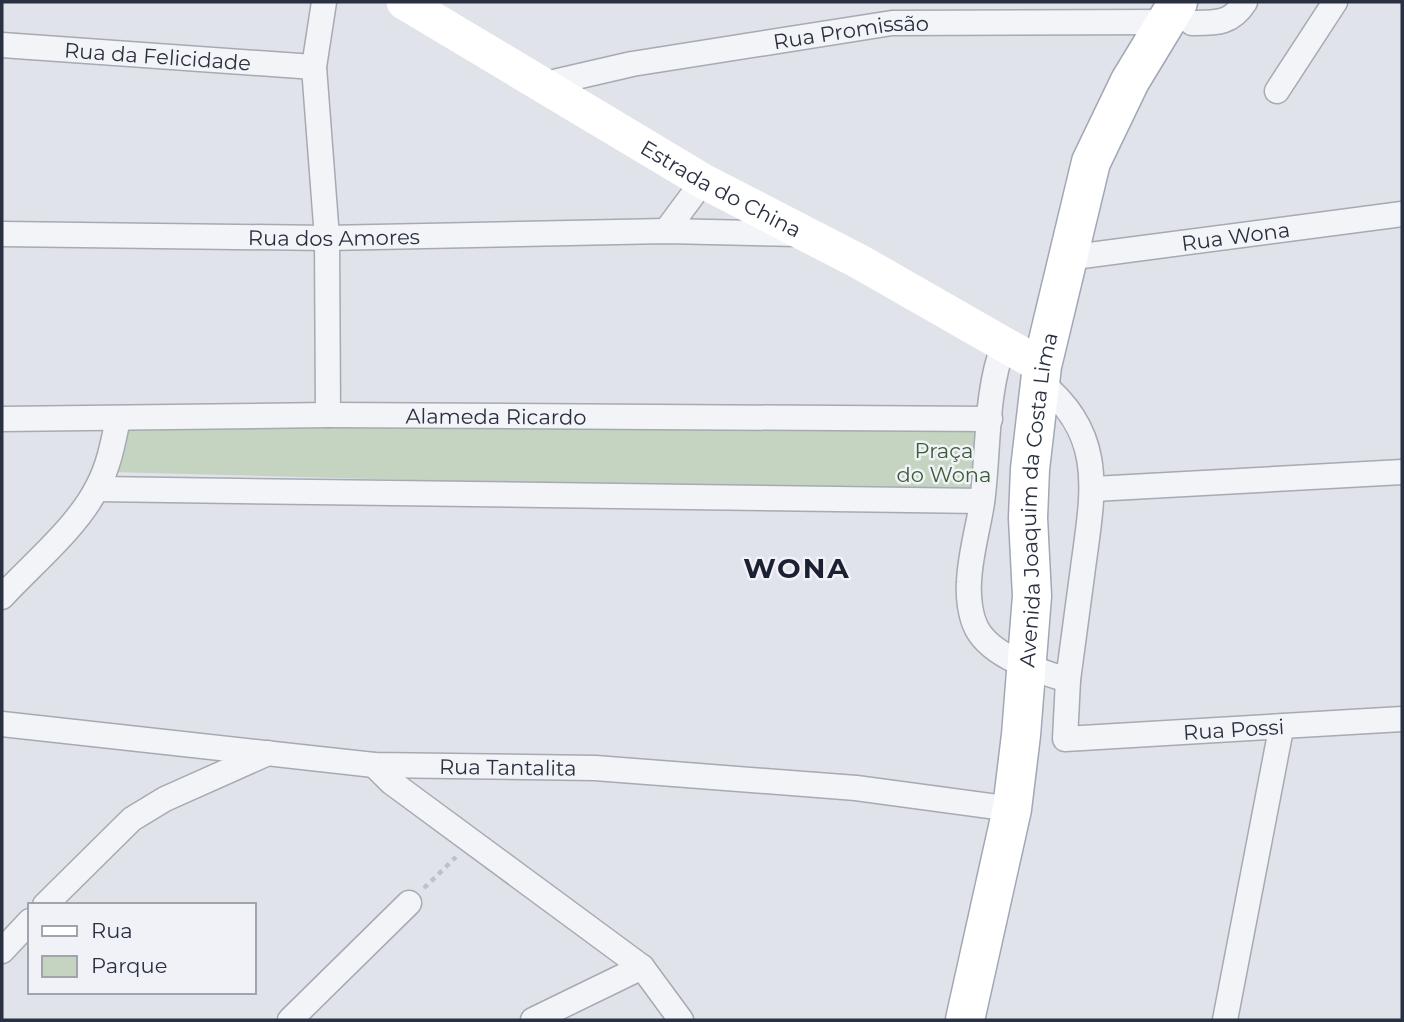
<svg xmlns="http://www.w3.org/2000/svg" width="1404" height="1022" font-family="Montserrat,sans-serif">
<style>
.green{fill:#c5d3c1}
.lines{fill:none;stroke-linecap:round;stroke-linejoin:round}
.street-casing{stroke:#a5aab3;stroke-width:27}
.primary-casing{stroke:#a0a7b5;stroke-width:41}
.path{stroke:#bec1c8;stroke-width:4.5;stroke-dasharray:5 5;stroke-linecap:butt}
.street{stroke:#f3f4f8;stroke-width:24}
.secondary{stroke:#fff;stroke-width:35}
.primary{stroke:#fff;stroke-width:38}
.labels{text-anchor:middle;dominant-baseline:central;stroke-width:5;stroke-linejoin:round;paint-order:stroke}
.street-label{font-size:21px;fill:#293041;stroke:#f0f2f7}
.park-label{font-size:21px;fill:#3b5d36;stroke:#f0f2f7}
.district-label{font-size:28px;font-weight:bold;letter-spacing:2px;fill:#1b2132;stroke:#f0f2f7}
</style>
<rect width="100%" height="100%" fill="#e0e3e9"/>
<polygon class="green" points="116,426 983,430 973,495 111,472"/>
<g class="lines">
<defs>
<g id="street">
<polyline points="324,2 314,67 327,238 328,415"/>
<path d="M1192,23c24,0 39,1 53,-21"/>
<path id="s1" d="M2,45l312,22"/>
<path id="s2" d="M541,85l91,-21 260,-41 273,-1"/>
<polyline points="1277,91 1335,2"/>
<polyline points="666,231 703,181"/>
<path id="s3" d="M2,234l325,4 339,-7 133,3"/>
<path id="s4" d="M1067,258l335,-44"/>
<path d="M1004,344c-19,49 -15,107 -22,159 -4,26 -12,52 -13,79 -1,14 1,34 8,47 15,28 63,43 91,51 5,-37 10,-75 15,-112 10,-75 24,-134 -44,-187"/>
<path id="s5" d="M2,419l326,-4 662,4"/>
<polyline points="97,489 982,501"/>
<polyline points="1094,489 1402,472"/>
<path d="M2,597c31,-34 75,-69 96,-111 11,-21 15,-43 20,-67"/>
<path id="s6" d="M1068,680l-3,59 337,-20"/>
<path id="s7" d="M2,724l372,41 221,3 261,20 156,21"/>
<polyline points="374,765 391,782 642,967 681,1020"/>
<polyline points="45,905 132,819 165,799 268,753"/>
<polyline points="2,951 30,921"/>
<polyline points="290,1020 409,903"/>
<polyline points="533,1020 642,967"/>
<polyline points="1225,1020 1281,729"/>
</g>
<g id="primary">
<path id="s9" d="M965,1020l47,-211 9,-74 11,-139 -4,-78 2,-49 12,-103 49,-204 39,-81 48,-79"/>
</g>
</defs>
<use href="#street" class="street-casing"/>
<use href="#primary" class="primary-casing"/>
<polyline class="path" points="424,888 456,857"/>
<use href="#street" class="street"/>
<path class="secondary" id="s8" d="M404,2l299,179 157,81 182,104"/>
<use href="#primary" class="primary"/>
</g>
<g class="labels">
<g class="street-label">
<text stroke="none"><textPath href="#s2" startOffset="315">Rua Promissão</textPath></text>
<text stroke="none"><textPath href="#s1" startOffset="156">Rua da Felicidade</textPath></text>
<text stroke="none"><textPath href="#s8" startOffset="368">Estrada do China</textPath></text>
<text stroke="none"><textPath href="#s4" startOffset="170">Rua Wona</textPath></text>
<text stroke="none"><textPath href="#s3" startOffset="332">Rua dos Amores</textPath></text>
<text stroke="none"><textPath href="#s5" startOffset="494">Alameda Ricardo</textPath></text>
<text stroke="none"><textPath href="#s9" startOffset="527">Avenida Joaquim da Costa Lima</textPath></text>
<text stroke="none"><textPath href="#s6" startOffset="228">Rua Possi</textPath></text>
<text stroke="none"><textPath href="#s7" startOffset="508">Rua Tantalita</textPath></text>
</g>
<g class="park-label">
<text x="944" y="450">Praça<tspan x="944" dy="24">do Wona</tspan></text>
</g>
<g class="district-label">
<text x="797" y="568">WONA</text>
</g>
</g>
<rect width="1404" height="1022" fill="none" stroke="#293041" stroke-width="7"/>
<rect x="28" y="903" width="228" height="91" fill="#f0f2f7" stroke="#a0a4ae" stroke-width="2"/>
<rect x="42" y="926" width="35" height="10" fill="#ffffff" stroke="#a0a4ae" stroke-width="2"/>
<text x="91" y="938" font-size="21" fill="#293041">Rua</text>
<rect x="42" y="956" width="35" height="21" fill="#c5d3c1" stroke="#a0a4ae" stroke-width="2"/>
<text x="91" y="973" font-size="21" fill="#293041">Parque</text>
</svg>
